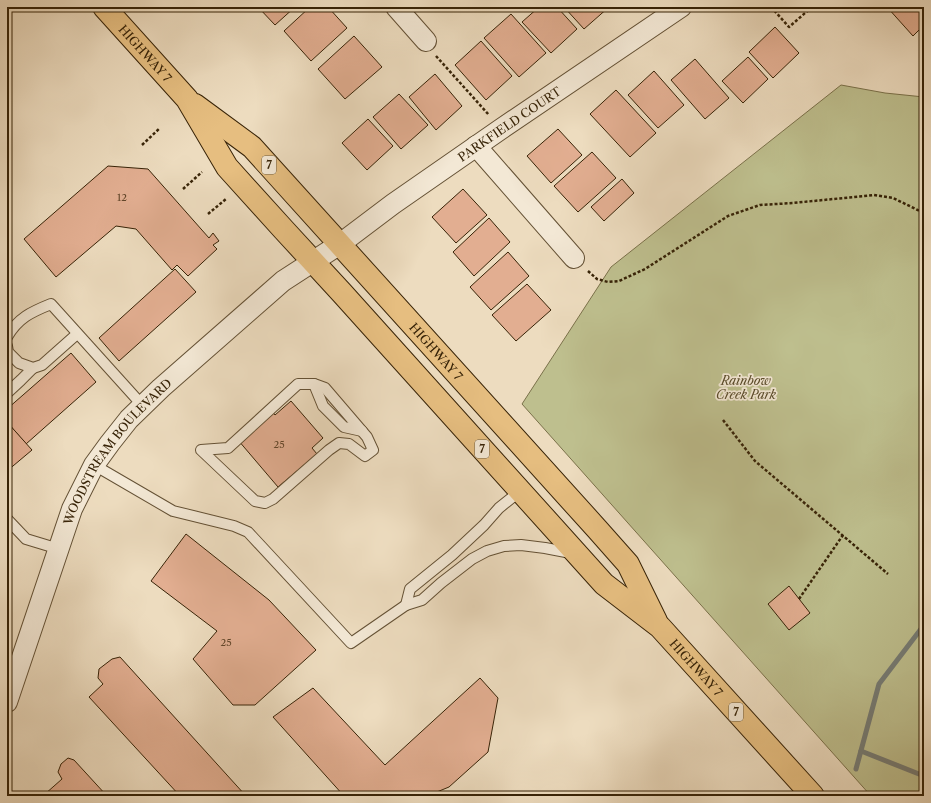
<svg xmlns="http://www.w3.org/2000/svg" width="931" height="803" font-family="'Libre Caslon Text',serif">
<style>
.green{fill:#bebf8e;stroke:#7a714a}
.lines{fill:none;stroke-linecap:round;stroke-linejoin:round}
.stream{stroke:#767c75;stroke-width:5}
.building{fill:#e2ae91;stroke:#372307}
.lane-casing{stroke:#645135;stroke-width:12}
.street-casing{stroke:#645135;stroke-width:22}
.primary-casing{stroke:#372307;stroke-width:24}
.path{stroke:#372307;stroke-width:2.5;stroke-dasharray:3 2;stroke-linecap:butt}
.lane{stroke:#f3e8d5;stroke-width:10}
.street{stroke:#f3e8d5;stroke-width:20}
.primary{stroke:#e6be80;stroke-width:22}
.labels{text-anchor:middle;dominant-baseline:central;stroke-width:3.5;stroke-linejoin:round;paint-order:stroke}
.number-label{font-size:10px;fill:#62462a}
.shield{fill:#f3e8d5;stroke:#6f5e45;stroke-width:1}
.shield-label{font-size:11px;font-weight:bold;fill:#372307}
.street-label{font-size:12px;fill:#372307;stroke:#f3e8d5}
.park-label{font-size:12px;font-style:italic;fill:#594a29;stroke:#f3e8d5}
</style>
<rect width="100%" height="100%" fill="#eddcbf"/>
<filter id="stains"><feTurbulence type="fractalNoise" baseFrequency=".005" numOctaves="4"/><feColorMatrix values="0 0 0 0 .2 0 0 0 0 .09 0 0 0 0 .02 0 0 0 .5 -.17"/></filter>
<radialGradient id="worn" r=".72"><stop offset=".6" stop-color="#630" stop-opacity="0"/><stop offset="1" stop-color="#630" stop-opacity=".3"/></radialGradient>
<polygon class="green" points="841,85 885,93 924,97 924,796 871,796 522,404 611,267"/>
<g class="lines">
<g class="stream">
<polyline points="861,751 924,776"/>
<polyline points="856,769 879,684 924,625"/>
</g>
</g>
<g class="building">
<polygon points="258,7 295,7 275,25"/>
<polygon points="310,7 328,7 347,28 311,61 284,31"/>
<polygon points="539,7 557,7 577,29 551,53 522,22"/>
<polygon points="564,7 609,7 584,29"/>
<polygon points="887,7 924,7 924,33 920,29 913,36"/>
<polygon points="511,14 546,53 519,77 484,38"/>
<polygon points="775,27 799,53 773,78 749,52"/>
<polygon points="354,36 382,67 345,99 318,69"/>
<polygon points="481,41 512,76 486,100 455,65"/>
<polygon points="748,57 768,79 743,103 722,81"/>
<polygon points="695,59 729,98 705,119 671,80"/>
<polygon points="654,71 684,105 658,128 628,95"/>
<polygon points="435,74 462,106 436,130 409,97"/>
<polygon points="616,90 656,133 630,157 590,114"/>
<polygon points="399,94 428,125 401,149 373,117"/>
<polygon points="368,119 393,146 367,170 342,143"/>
<polygon points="558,129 582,155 551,183 527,156"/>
<polygon points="592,152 616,178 578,212 554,186"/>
<polygon points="108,166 148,169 209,238 213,233 219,241 213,245 217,249 188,276 177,265 172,270 136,229 116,226 56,277 24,239"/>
<polygon points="622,179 634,193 604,221 591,207"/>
<polygon points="463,189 487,215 456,243 432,217"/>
<polygon points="489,218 510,242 474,276 453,252"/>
<polygon points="508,252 529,276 491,310 470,287"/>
<polygon points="175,269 196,292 119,361 99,338"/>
<polygon points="527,284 551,310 516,341 492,315"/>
<polygon points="71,353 96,382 26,444 7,422 7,409"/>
<polygon points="291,401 323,438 312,448 317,454 278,487 238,440 272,411 275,415"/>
<polygon points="7,422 32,450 7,471"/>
<polygon points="186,534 269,600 316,650 255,705 233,705 193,659 217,631 151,581"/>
<polygon points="789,586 810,613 789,630 768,604"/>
<polygon points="120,657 246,796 180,796 89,697 103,684 98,678 99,669 112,659"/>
<polygon points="480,678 498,698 488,752 449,787 427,796 344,796 273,717 313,688 385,765"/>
<polygon points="68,758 74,760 107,796 47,796 45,794 62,779 58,772 61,764"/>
</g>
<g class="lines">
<defs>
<g id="lane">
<path d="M7,337c11,-19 24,-25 44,-33l92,102"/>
<polyline points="7,346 8,352 19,363 33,368 42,365 77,334"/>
<polygon points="298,384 314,384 325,388 367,437 373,450 365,456 349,444 339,443 329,450 273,499 265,503 255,501 201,450 228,448"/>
<polyline points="314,384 323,406 344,427 362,431"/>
<polyline points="7,393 21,380 33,368"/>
<polyline points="94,465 173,511 234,526 248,532 351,643 406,605 422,600 441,583 472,559 487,551 504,546 521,545 545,548 571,553"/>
<polyline points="7,519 26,539 59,549"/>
<polyline points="406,605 410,589 452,555 484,525 499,508 520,491"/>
</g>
<g id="street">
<polyline points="396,7 426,41"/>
<polyline points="476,146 574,258"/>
<path id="s1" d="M7,702l65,-193 22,-44 16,-22 19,-24 32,-31 122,-107 57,-37 53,-40 108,-75 180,-122"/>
</g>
<g id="primary">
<path id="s2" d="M104,7l83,92 40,68 57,63 58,63 262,291 56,43 153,169"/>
<path id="s3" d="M195,105l57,42 345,382 31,35 28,57"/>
</g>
</defs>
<use href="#lane" class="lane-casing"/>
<use href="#street" class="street-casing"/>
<use href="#primary" class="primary-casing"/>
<g class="path">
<polyline points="771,7 789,27 812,7"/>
<polyline points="436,56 489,115"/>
<polyline points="142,145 160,128"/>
<polyline points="183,189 202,172"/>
<polyline points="208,214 226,199"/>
<polyline points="588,271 597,279 608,282 619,281 645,269 728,216 760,205 793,203 874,195 893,198 924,213"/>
<polyline points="723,420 755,461 888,574"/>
<polyline points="799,599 843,535"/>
</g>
<use href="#lane" class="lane"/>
<use href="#street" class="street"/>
<use href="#primary" class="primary"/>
</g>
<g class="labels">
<g class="number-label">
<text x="122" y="197">12</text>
<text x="279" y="444">25</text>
<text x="226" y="642">25</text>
</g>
<g class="shield">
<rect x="262" y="156" width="14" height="18" rx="3"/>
<rect x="475" y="440" width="14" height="18" rx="3"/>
<rect x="729" y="703" width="14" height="18" rx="3"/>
</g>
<g class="shield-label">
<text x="269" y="165">7</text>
<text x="482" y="449">7</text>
<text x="736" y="712">7</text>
</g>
<g class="street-label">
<text stroke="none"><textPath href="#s2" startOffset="62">HIGHWAY 7</textPath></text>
<text stroke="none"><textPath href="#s1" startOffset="793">PARKFIELD COURT</textPath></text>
<text stroke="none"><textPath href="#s3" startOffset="346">HIGHWAY 7</textPath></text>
<text stroke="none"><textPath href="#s1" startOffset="277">WOODSTREAM BOULEVARD</textPath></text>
<text stroke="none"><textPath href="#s2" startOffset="890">HIGHWAY 7</textPath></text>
</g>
<g class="park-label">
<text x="746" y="380">Rainbow<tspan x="746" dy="14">Creek Park</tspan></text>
</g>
</g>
<rect width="931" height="803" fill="none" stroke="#eddcbf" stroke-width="24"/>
<rect x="8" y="8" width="915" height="787" fill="none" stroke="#372307" stroke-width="2"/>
<rect x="12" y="12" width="907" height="779" fill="none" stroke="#372307"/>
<rect width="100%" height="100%" filter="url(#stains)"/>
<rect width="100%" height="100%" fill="url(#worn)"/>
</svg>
